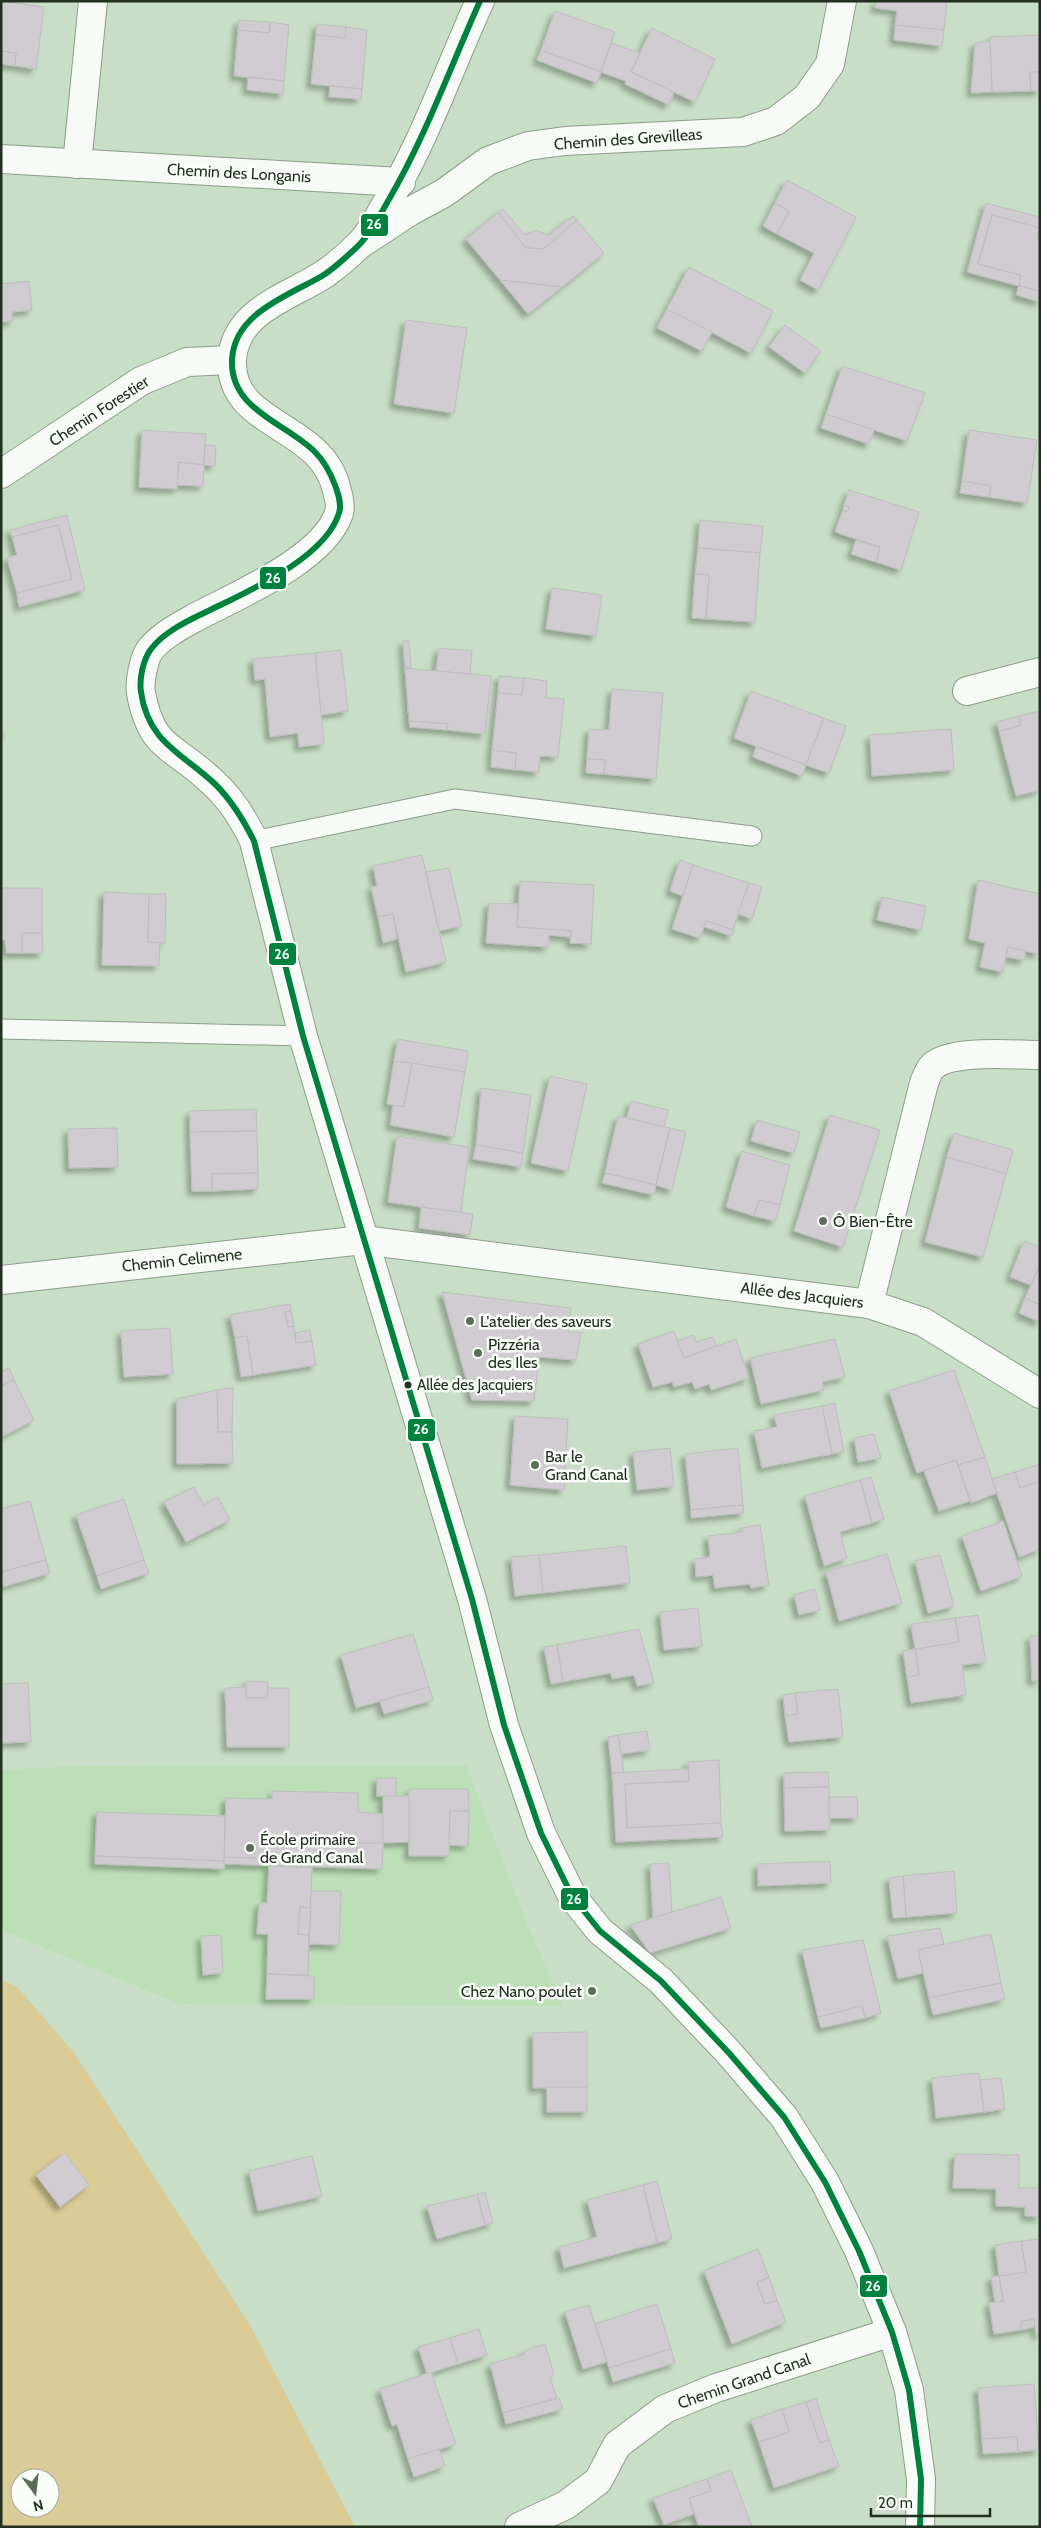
<svg xmlns="http://www.w3.org/2000/svg" width="1041" height="2528" font-family="Cabin,sans-serif">
<style>
.built{fill:#bddfb8}
.green{fill:#d9cc97;fill-rule:evenodd}
.building{fill:#d1ccd2;stroke:#bcbfbc;filter:url(#shadow)}
.lines{fill:none;stroke-linecap:round;stroke-linejoin:round}
.lane-casing{stroke:#8c9d8b;stroke-width:21}
.street-casing{stroke:#8c9d8b;stroke-width:30}
.secondary-casing{stroke:#8c9d8b;stroke-width:30}
.lane{stroke:#f7faf6;stroke-width:19}
.street{stroke:#f7faf6;stroke-width:28}
.secondary{stroke:#f7faf6;stroke-width:28}
.bus-1-casing{stroke:#fafef9;stroke-width:10}
.bus-1{stroke:#00823f;stroke-width:6}
.poi-dot{fill:#5c6d59;stroke:#fafef9;stroke-width:2}
.bus-dot{fill:#21301f;stroke:#fafef9;stroke-width:2}
.labels{text-anchor:middle;dominant-baseline:central;stroke-width:5;stroke-linejoin:round;paint-order:stroke}
.bus-label{font-size:15px;fill:#21301f;stroke:#fafef9;text-anchor:start}
.street-label{font-size:16px;fill:#21301f;stroke:#fafef9}
.poi-label{font-size:16px;fill:#21301f;stroke:#fafef9;text-anchor:start}
.line-badge{stroke:#fafef9;stroke-width:2}
.badge-label{font-size:14px;text-anchor:middle;font-weight:bold;fill:#fff}
</style>
<defs>
<filter id="shadow"><feDropShadow dx="-4.5" dy="4.5" stdDeviation="2.5" flood-color="#0004"/></filter>
</defs>
<rect width="100%" height="100%" fill="#c9dec6"/>
<polygon class="built" points="466,1765 528,1926 563,2006 179,2004 11,1934 1,1931 1,1770 78,1766"/>
<path class="green" d="M1,1979l18,10 56,65 175,271 105,202h-354zM20,2478h30v30h-30z"/>
<g class="building">
<polygon points="1,1 44,7 36,69 15,66 16,53 1,51"/>
<polygon points="876,1 947,1 944,30 895,25 897,11 875,8"/>
<polygon points="555,11 615,32 601,72 541,50"/>
<polygon points="239,20 270,22 269,33 238,30"/>
<polygon points="270,22 289,25 284,81 234,76 238,30 269,33"/>
<polygon points="317,24 346,27 345,38 316,35"/>
<polygon points="895,25 944,30 942,46 894,40"/>
<polygon points="346,27 367,30 362,89 311,84 316,35 345,38"/>
<polygon points="652,28 715,59 695,102 631,72"/>
<polygon points="1040,35 1040,72 1030,72 1031,91 992,92 990,37"/>
<polygon points="990,42 992,92 971,93 975,43"/>
<polygon points="611,43 640,53 631,72 674,92 669,105 625,84 626,81 601,72"/>
<polygon points="541,50 601,72 597,83 537,60"/>
<polygon points="1,51 16,53 15,66 1,64"/>
<polygon points="1030,72 1040,72 1040,91 1031,91"/>
<polygon points="248,77 284,81 283,94 247,90"/>
<polygon points="330,86 362,89 361,99 329,97"/>
<polygon points="787,180 856,217 818,290 800,280 814,253 777,234 789,211 775,203"/>
<polygon points="775,203 789,211 777,234 763,226"/>
<polygon points="986,203 1040,217 1040,228 992,215 978,264 1021,275 1019,286 967,272"/>
<polygon points="503,209 525,235 536,230 549,235 573,216 577,220 543,249 526,248 498,213"/>
<polygon points="498,213 526,248 543,249 577,220 604,253 562,287 500,280 466,239"/>
<polygon points="992,215 1040,228 1037,237 1040,238 1040,291 1019,286 1021,275 978,264"/>
<polygon points="689,267 773,311 751,353 667,309"/>
<polygon points="500,280 562,287 528,314"/>
<polygon points="29,281 32,310 12,312 13,321 1,322 1,284"/>
<polygon points="1019,286 1040,291 1040,302 1016,295"/>
<polygon points="667,309 712,332 702,351 657,328"/>
<polygon points="406,320 467,328 454,413 394,404"/>
<polygon points="785,325 821,351 805,373 769,347"/>
<polygon points="842,366 925,393 907,441 826,414"/>
<polygon points="826,414 874,430 869,444 821,428"/>
<polygon points="142,430 206,434 204,465 179,462 177,489 139,487"/>
<polygon points="969,430 1037,440 1027,503 989,497 991,486 962,481"/>
<polygon points="205,445 216,446 215,466 204,465"/>
<polygon points="179,462 204,465 203,486 177,485"/>
<polygon points="962,481 991,486 989,497 960,493"/>
<polygon points="849,490 919,512 901,570 876,562 880,547 835,532 843,510 847,512 849,507 844,505"/>
<polygon points="844,505 849,507 847,512 843,510"/>
<polygon points="67,515 85,590 19,607 17,593 72,579 58,525 12,537 10,530"/>
<polygon points="700,520 763,526 760,553 698,548"/>
<polygon points="58,525 72,579 17,593 7,558 17,555 12,537"/>
<polygon points="856,540 880,547 876,562 851,554"/>
<polygon points="698,548 760,553 755,622 706,619 709,575 695,574"/>
<polygon points="695,574 709,575 706,619 692,618"/>
<polygon points="552,588 602,595 596,636 546,629"/>
<polygon points="403,641 409,641 411,668 405,668"/>
<polygon points="439,648 472,651 470,674 436,671"/>
<polygon points="341,650 348,711 321,715 315,653"/>
<polygon points="315,653 324,744 299,747 298,733 270,737 265,679 255,680 253,659"/>
<polygon points="405,668 491,676 485,734 447,730 448,724 409,721"/>
<polygon points="499,676 524,678 522,695 498,693"/>
<polygon points="524,678 547,681 546,698 564,699 558,757 540,756 539,772 515,770 516,753 492,750 498,693 522,695"/>
<polygon points="612,689 663,693 656,779 604,774 605,760 587,759 589,729 609,730"/>
<polygon points="751,691 824,718 806,765 734,738"/>
<polygon points="1040,711 1040,790 1016,796 999,731 1021,725 1019,716"/>
<polygon points="1019,716 1021,725 999,731 997,722"/>
<polygon points="824,718 846,726 829,773 806,765"/>
<polygon points="1,720 4,739 1,739"/>
<polygon points="409,721 448,724 447,730 410,727"/>
<polygon points="951,729 954,770 872,776 870,735"/>
<polygon points="756,747 806,765 802,776 753,757"/>
<polygon points="492,750 516,753 515,770 491,767"/>
<polygon points="587,759 605,760 604,774 586,773"/>
<polygon points="422,855 446,962 406,972 393,914 378,917 371,887 377,886 373,866"/>
<polygon points="680,860 693,865 683,896 670,891"/>
<polygon points="693,865 749,883 733,930 706,921 700,938 672,929"/>
<polygon points="449,868 462,926 439,931 426,872"/>
<polygon points="978,880 1040,894 1039,954 1008,947 1003,972 980,967 985,943 969,939"/>
<polygon points="520,881 594,885 591,944 570,943 571,931 517,927"/>
<polygon points="749,883 762,887 752,919 738,914"/>
<polygon points="1,888 42,888 42,933 22,933 22,953 6,953 5,940 1,940"/>
<polygon points="104,892 149,894 148,942 160,942 159,966 102,965"/>
<polygon points="149,894 166,894 165,943 148,942"/>
<polygon points="882,897 926,906 921,930 877,920"/>
<polygon points="489,903 518,904 517,927 571,931 570,937 549,935 548,947 486,943"/>
<polygon points="393,914 397,939 383,943 378,917"/>
<polygon points="706,921 733,930 732,936 704,927"/>
<polygon points="22,933 42,933 43,953 22,953"/>
<polygon points="1008,947 1026,951 1024,960 1006,957"/>
<polygon points="398,1039 468,1051 465,1072 394,1061"/>
<polygon points="394,1061 412,1063 404,1107 387,1104"/>
<polygon points="412,1063 465,1072 454,1137 390,1125 393,1105 404,1107"/>
<polygon points="550,1076 587,1084 568,1171 531,1163"/>
<polygon points="481,1088 531,1095 523,1153 476,1145"/>
<polygon points="631,1101 668,1110 664,1127 627,1118"/>
<polygon points="256,1109 257,1131 190,1132 190,1111"/>
<polygon points="830,1115 880,1130 843,1247 794,1231"/>
<polygon points="618,1116 670,1128 656,1185 605,1173"/>
<polygon points="757,1120 800,1132 794,1153 751,1141"/>
<polygon points="117,1128 118,1167 69,1168 68,1129"/>
<polygon points="670,1128 686,1132 672,1190 656,1185"/>
<polygon points="257,1131 258,1173 212,1174 212,1191 192,1191 190,1132"/>
<polygon points="954,1133 1013,1150 1006,1174 947,1157"/>
<polygon points="397,1136 469,1147 461,1213 388,1202"/>
<polygon points="476,1145 523,1153 521,1167 473,1159"/>
<polygon points="742,1151 790,1165 780,1205 759,1200 754,1216 726,1207"/>
<polygon points="947,1157 1006,1174 983,1257 925,1242"/>
<polygon points="258,1173 258,1189 212,1191 212,1174"/>
<polygon points="605,1173 656,1185 654,1195 602,1183"/>
<polygon points="759,1200 780,1205 775,1221 754,1216"/>
<polygon points="421,1207 473,1214 470,1235 419,1228"/>
<polygon points="1024,1241 1040,1247 1040,1265 1031,1285 1010,1277"/>
<polygon points="1040,1265 1040,1305 1025,1298"/>
<polygon points="442,1292 571,1308 568,1332 581,1332 576,1360 539,1357 534,1401 472,1400"/>
<polygon points="1025,1298 1040,1305 1040,1322 1019,1313"/>
<polygon points="290,1304 291,1311 285,1312 288,1327 294,1326 296,1343 312,1341 316,1365 253,1375 247,1336 235,1338 230,1315"/>
<polygon points="291,1311 294,1326 288,1327 285,1312"/>
<polygon points="170,1328 173,1374 124,1377 121,1331"/>
<polygon points="310,1330 312,1341 296,1343 295,1333"/>
<polygon points="674,1331 684,1358 736,1339 749,1378 711,1390 709,1384 695,1389 692,1382 674,1387 672,1382 653,1387 638,1344"/>
<polygon points="694,1335 696,1342 713,1337 716,1346 684,1358 677,1341"/>
<polygon points="247,1336 253,1375 241,1377 235,1338"/>
<polygon points="835,1339 845,1377 822,1382 824,1390 761,1404 750,1358"/>
<polygon points="9,1368 14,1380 1,1386 1,1372"/>
<polygon points="954,1370 985,1457 958,1465 956,1460 917,1473 889,1391"/>
<polygon points="14,1380 34,1420 1,1437 1,1386"/>
<polygon points="233,1388 232,1432 218,1432 217,1390"/>
<polygon points="217,1390 218,1432 232,1432 233,1463 177,1464 177,1399"/>
<polygon points="835,1403 844,1452 832,1454 822,1406"/>
<polygon points="822,1406 832,1454 762,1468 754,1431 777,1427 774,1415"/>
<polygon points="515,1416 568,1419 564,1490 510,1485"/>
<polygon points="874,1434 881,1458 858,1462 854,1438"/>
<polygon points="670,1448 674,1486 637,1490 633,1452"/>
<polygon points="738,1448 743,1505 691,1510 685,1454"/>
<polygon points="985,1457 997,1493 971,1503 958,1465"/>
<polygon points="956,1460 970,1501 939,1511 924,1471"/>
<polygon points="1040,1464 1040,1481 1020,1488 1015,1472"/>
<polygon points="1015,1472 1020,1488 1040,1481 1040,1549 1019,1557 992,1479"/>
<polygon points="871,1477 884,1519 872,1523 860,1480"/>
<polygon points="860,1480 872,1523 840,1532 847,1558 824,1566 805,1496"/>
<polygon points="194,1487 204,1505 218,1497 230,1520 186,1542 164,1502"/>
<polygon points="124,1499 144,1560 97,1576 76,1515"/>
<polygon points="30,1501 46,1560 1,1572 1,1509"/>
<polygon points="743,1505 744,1513 691,1518 691,1510"/>
<polygon points="1003,1521 1022,1576 981,1591 962,1536"/>
<polygon points="760,1525 769,1585 751,1588 750,1584 715,1588 713,1575 696,1577 695,1559 710,1557 708,1536 743,1532 741,1528"/>
<polygon points="626,1546 630,1583 543,1593 539,1555"/>
<polygon points="887,1554 902,1603 839,1621 826,1572"/>
<polygon points="539,1555 543,1593 515,1596 511,1557"/>
<polygon points="940,1555 954,1606 928,1613 915,1561"/>
<polygon points="46,1560 50,1573 3,1587 1,1572"/>
<polygon points="144,1560 149,1573 101,1589 97,1576"/>
<polygon points="815,1589 820,1610 799,1615 794,1595"/>
<polygon points="698,1608 702,1646 664,1650 660,1612"/>
<polygon points="978,1615 986,1662 962,1665 966,1695 911,1703 907,1677 919,1675 915,1649 959,1642 955,1618"/>
<polygon points="955,1618 959,1642 915,1649 911,1624"/>
<polygon points="639,1629 654,1683 637,1686 634,1675 612,1679 611,1673 563,1682 557,1645"/>
<polygon points="413,1634 429,1687 356,1708 341,1655"/>
<polygon points="1030,1636 1040,1636 1040,1680 1032,1681"/>
<polygon points="557,1645 563,1682 551,1684 544,1647"/>
<polygon points="915,1649 919,1675 907,1677 903,1651"/>
<polygon points="246,1681 268,1682 267,1698 246,1698"/>
<polygon points="28,1683 31,1742 1,1743 1,1684"/>
<polygon points="246,1687 246,1698 267,1698 268,1688 289,1688 289,1747 227,1747 225,1688"/>
<polygon points="429,1687 433,1700 384,1714 380,1701"/>
<polygon points="838,1689 843,1737 789,1742 785,1715 798,1714 795,1693"/>
<polygon points="795,1693 798,1714 785,1715 783,1695"/>
<polygon points="647,1731 650,1750 621,1754 618,1735"/>
<polygon points="618,1735 624,1773 612,1773 608,1737"/>
<polygon points="719,1760 721,1823 627,1828 625,1784 689,1781 688,1762"/>
<polygon points="688,1769 689,1781 625,1784 627,1828 721,1823 723,1837 616,1842 612,1773"/>
<polygon points="828,1772 829,1787 784,1788 784,1773"/>
<rect x="377" y="1778" width="19" height="18"/>
<polygon points="829,1787 830,1830 785,1831 784,1788"/>
<polygon points="409,1789 468,1789 469,1811 450,1811 449,1856 409,1856"/>
<polygon points="272,1791 358,1793 358,1812 383,1814 383,1843 357,1843 356,1861 224,1857 226,1798 272,1799"/>
<polygon points="383,1796 409,1796 409,1842 383,1843"/>
<polygon points="829,1797 857,1797 858,1818 829,1818"/>
<polygon points="450,1811 469,1811 468,1846 449,1845"/>
<polygon points="97,1812 225,1816 224,1861 95,1856"/>
<polygon points="357,1843 383,1843 382,1869 224,1864 224,1857 356,1861"/>
<polygon points="95,1856 224,1861 224,1869 95,1864"/>
<polygon points="830,1861 831,1883 758,1886 758,1864"/>
<polygon points="669,1863 672,1912 653,1918 650,1864"/>
<polygon points="269,1866 312,1867 311,1908 300,1907 298,1934 309,1935 308,1975 267,1974 268,1934 257,1934 259,1903 267,1903"/>
<polygon points="954,1871 957,1913 906,1917 903,1876"/>
<polygon points="903,1876 906,1917 893,1918 889,1878"/>
<polygon points="311,1891 341,1891 339,1945 309,1944"/>
<polygon points="721,1897 731,1928 650,1953 630,1925"/>
<polygon points="300,1907 311,1908 309,1935 298,1934"/>
<polygon points="940,1928 944,1944 918,1950 923,1973 898,1979 887,1936"/>
<polygon points="991,1934 1001,1983 929,1998 918,1950"/>
<polygon points="221,1935 223,1973 203,1975 201,1936"/>
<polygon points="863,1940 881,2013 865,2018 862,2006 818,2017 802,1950"/>
<polygon points="267,1974 314,1976 314,1999 266,1999"/>
<polygon points="1001,1983 1005,1999 933,2015 929,1998"/>
<polygon points="862,2006 865,2018 821,2028 818,2017"/>
<polygon points="587,2032 587,2087 533,2088 533,2033"/>
<polygon points="979,2073 984,2112 936,2118 932,2078"/>
<polygon points="1001,2078 1005,2109 984,2112 980,2080"/>
<rect x="547" y="2087" width="40" height="25"/>
<polygon points="65,2153 89,2185 60,2207 36,2175"/>
<polygon points="955,2154 1019,2155 1019,2188 1040,2188 1040,2217 1025,2216 1025,2207 996,2206 996,2189 953,2188"/>
<polygon points="312,2156 322,2196 258,2211 249,2171"/>
<polygon points="657,2181 672,2239 657,2243 643,2185"/>
<polygon points="643,2185 657,2243 564,2268 559,2247 597,2237 587,2200"/>
<polygon points="485,2192 493,2223 485,2225 477,2195"/>
<polygon points="477,2195 485,2225 437,2239 427,2206"/>
<polygon points="1040,2239 1040,2335 1036,2335 1034,2319 1021,2322 1021,2330 994,2334 989,2303 1003,2301 999,2276 1026,2272 1021,2241"/>
<polygon points="1021,2241 1026,2272 999,2276 995,2245"/>
<polygon points="758,2249 769,2277 757,2283 765,2304 777,2300 786,2322 732,2344 704,2271"/>
<polygon points="999,2276 1003,2301 995,2302 991,2277"/>
<polygon points="769,2277 777,2300 765,2304 757,2283"/>
<polygon points="657,2304 671,2349 609,2368 595,2324"/>
<polygon points="589,2305 607,2362 583,2369 565,2312"/>
<polygon points="1034,2319 1035,2327 1021,2330 1021,2322"/>
<polygon points="479,2329 487,2355 458,2364 450,2338"/>
<polygon points="450,2338 458,2364 427,2374 418,2347"/>
<polygon points="545,2344 554,2374 550,2378 557,2398 503,2413 490,2364 525,2354 524,2351"/>
<polygon points="671,2349 675,2363 613,2382 609,2368"/>
<polygon points="431,2372 456,2444 408,2459 397,2424 392,2426 380,2389"/>
<polygon points="1034,2384 1039,2450 1018,2452 1017,2437 982,2439 978,2388"/>
<polygon points="559,2398 563,2409 506,2424 503,2413"/>
<polygon points="816,2398 829,2440 820,2443 806,2402"/>
<polygon points="806,2402 820,2443 829,2440 839,2466 774,2488 759,2442 789,2432 782,2409"/>
<polygon points="782,2409 789,2432 759,2442 751,2420"/>
<polygon points="1017,2437 1018,2452 983,2454 982,2439"/>
<polygon points="439,2449 445,2466 414,2477 408,2459"/>
<polygon points="731,2470 752,2527 699,2527 689,2498 711,2491 707,2479"/>
<polygon points="707,2479 711,2491 689,2498 694,2514 664,2525 653,2498"/>
</g>
<g class="lines">
<defs>
<g id="lane">
<polyline points="254,841 455,799 752,836"/>
<polyline points="1,1029 303,1036"/>
</g>
<g id="street">
<polyline points="1,159 401,182"/>
<polyline points="77,164 93,1"/>
<polyline points="362,243 409,212 444,193 488,161 528,146 565,141 743,132 776,121 807,97 830,64 842,1"/>
<polyline points="1,474 141,381 187,362 232,360"/>
<polyline points="967,691 1040,672"/>
<polyline points="1,1280 363,1240 869,1304 923,1322 1040,1394"/>
<path d="M869,1304l55,-221c2,-5 5,-14 9,-17 19,-17 81,-11 107,-11"/>
<polyline points="519,2527 566,2505 598,2481 617,2445 665,2409 716,2388 892,2332"/>
</g>
<path id="secondary" d="M480,1c-32,70 -57,145 -98,210 -6,11 -13,24 -22,33 -10,10 -23,21 -34,29 -36,24 -92,37 -94,88 -2,67 91,62 105,130 2,7 4,15 2,22 -15,46 -101,82 -143,104 -16,9 -34,18 -46,33 -6,8 -11,32 -9,43 10,55 31,52 67,85 21,18 34,38 46,63l49,195 169,563 32,126 37,108 31,63 28,35 61,50 68,72 55,64 41,65 34,69 33,81 17,58 12,89 -1,48"/>
</defs>
<use href="#lane" class="lane-casing"/>
<use href="#street" class="street-casing"/>
<use href="#secondary" class="secondary-casing"/>
<use href="#lane" class="lane"/>
<use href="#street" class="street"/>
<use href="#secondary" class="secondary"/>
<defs>
<path id="bus-1" d="M480,1c-30,67 -55,137 -92,200 -9,16 -18,33 -31,46 -11,10 -22,21 -35,29 -34,20 -88,37 -90,84 -2,50 54,63 83,92 10,10 15,20 20,33 3,8 7,19 4,28 -14,46 -93,79 -133,99 -19,9 -42,20 -55,37 -8,11 -12,30 -10,43 7,51 43,62 75,93 16,16 28,36 38,56l49,195 169,563 32,126 37,108 31,63 28,35 61,50 68,72 55,64 41,65 34,69 33,81 17,58 12,89 -1,48"/>
</defs>
<use href="#bus-1" class="bus-1-casing"/>
<use href="#bus-1" class="bus-1"/>
</g>
<g class="poi-dot">
<circle cx="823" cy="1221" r="5"/>
<circle cx="470" cy="1321" r="5"/>
<circle cx="478" cy="1353" r="5"/>
<circle cx="535" cy="1465" r="5"/>
<circle cx="250" cy="1848" r="5"/>
<circle cx="592" cy="1991" r="5"/>
</g>
<circle class="bus-dot" cx="408" cy="1385" r="4.5"/>
<g class="labels">
<g class="bus-label">
<text x="417" y="1385">Allée des Jacquiers</text>
</g>
<g class="street-label">
<text transform="translate(628 139) rotate(-4)">Chemin des Grevilleas</text>
<text transform="translate(239 173) rotate(3)">Chemin des Longanis</text>
<text transform="translate(99 411) rotate(-33)">Chemin Forestier</text>
<text transform="translate(182 1260) rotate(-6)">Chemin Celimene</text>
<text transform="translate(802 1295) rotate(7)">Allée des Jacquiers</text>
<text transform="translate(744 2381) rotate(-19)">Chemin Grand Canal</text>
</g>
<g class="poi-label">
<text x="833" y="1221">Ô Bien-Être</text>
<text x="480" y="1321">L'atelier des saveurs</text>
<text x="488" y="1344">Pizzéria<tspan x="488" dy="18">des Iles</tspan></text>
<text x="545" y="1456">Bar le<tspan x="545" dy="18">Grand Canal</tspan></text>
<text x="260" y="1839">École primaire<tspan x="260" dy="18">de Grand Canal</tspan></text>
<text x="582" y="1991" text-anchor="end">Chez Nano poulet</text>
</g>
</g>
<g class="line-badge">
<rect x="360" y="213" width="29" height="24" rx="5" fill="#00823f"/>
<rect x="259" y="566" width="28" height="24" rx="5" fill="#00823f"/>
<rect x="268" y="942" width="29" height="24" rx="5" fill="#00823f"/>
<rect x="407" y="1418" width="29" height="24" rx="5" fill="#00823f"/>
<rect x="560" y="1887" width="29" height="24" rx="5" fill="#00823f"/>
<rect x="859" y="2274" width="29" height="24" rx="5" fill="#00823f"/>
</g>
<g class="badge-label">
<text x="374" y="229">26</text>
<text x="273" y="583">26</text>
<text x="282" y="959">26</text>
<text x="421" y="1434">26</text>
<text x="574" y="1904">26</text>
<text x="873" y="2291">26</text>
</g>
<rect width="1041" height="2528" fill="none" stroke="#21301f" stroke-width="5"/>
<g transform="translate(35 2493) rotate(165)"><circle r="24" fill="#fafef9" stroke="#a3aca2"/>
<path d="M0-4L9 19L0 12L-9 19Z" fill="#5c6d59"/>
<text y="-8" font-size="14" font-weight="bold" text-anchor="middle" fill="#21301f">N</text>
</g>
<path d="M871 2508v8h119v-8" fill="none" stroke="#21301f" stroke-width="2.5"/>
<text x="878" y="2508" font-size="15" fill="#21301f" stroke="#fafef9" stroke-width="4" paint-order="stroke">20 m</text>
</svg>
